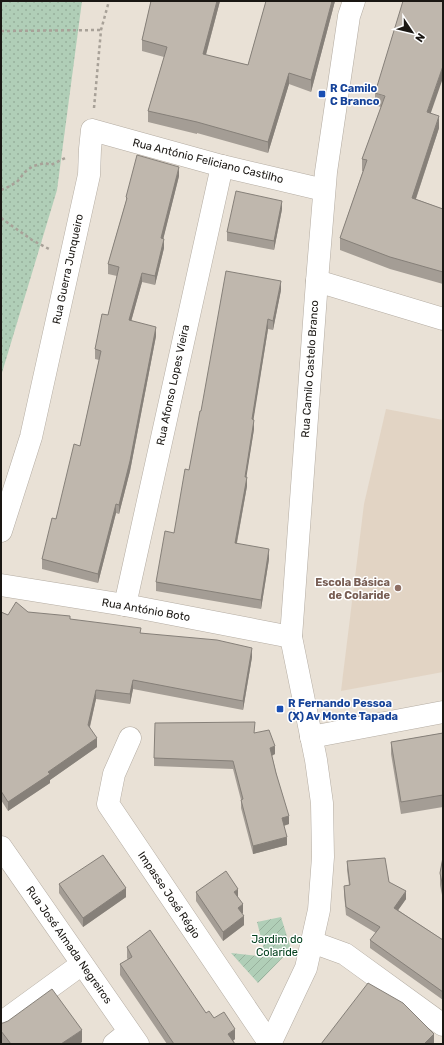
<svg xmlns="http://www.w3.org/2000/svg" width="444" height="1045" font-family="Rubik,sans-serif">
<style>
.built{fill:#e2d4c4}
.grass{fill:url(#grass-dots)}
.garden{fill:url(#garden-furrows)}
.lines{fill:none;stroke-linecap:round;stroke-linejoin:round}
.minor-casing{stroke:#b4aca2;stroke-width:23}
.path{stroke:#a8a198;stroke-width:2.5;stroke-dasharray:3 3;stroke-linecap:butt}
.minor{stroke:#fff;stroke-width:22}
.wall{fill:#a49d95}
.shaded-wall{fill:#868079}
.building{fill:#bfb7ad;stroke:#868079}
.transit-dot{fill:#1a4fb4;stroke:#fff;stroke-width:1.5}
.education-dot{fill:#8d6e63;stroke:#fff;stroke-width:1.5}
.labels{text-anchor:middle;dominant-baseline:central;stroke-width:3;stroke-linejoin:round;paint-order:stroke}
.transit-label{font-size:11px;font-weight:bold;fill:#164399;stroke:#fff;text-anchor:start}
.street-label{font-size:11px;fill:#1a1713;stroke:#fff}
.education-label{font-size:11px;font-weight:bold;fill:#785e54;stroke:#fff;text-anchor:end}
.park-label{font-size:11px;fill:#03401e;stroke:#fff}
</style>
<defs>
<pattern id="grass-dots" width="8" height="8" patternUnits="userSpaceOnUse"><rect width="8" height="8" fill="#b0ceb7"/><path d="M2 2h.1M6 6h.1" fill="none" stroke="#97b09c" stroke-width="1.8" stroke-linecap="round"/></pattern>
<pattern id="garden-furrows" width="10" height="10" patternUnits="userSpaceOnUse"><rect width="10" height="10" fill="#b0ceb7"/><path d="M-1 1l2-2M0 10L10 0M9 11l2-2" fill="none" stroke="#97b09c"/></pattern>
</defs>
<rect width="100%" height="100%" fill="#e9e1d6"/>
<polygon class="built" points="386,409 443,420 443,672 341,691 364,504"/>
<polygon class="grass" points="1,1 82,1 57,190 1,376"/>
<polygon class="garden" points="281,917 291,949 258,983 231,953 266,957 257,922"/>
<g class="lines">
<defs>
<g id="minor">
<polyline points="317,281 443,319"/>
<polyline points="1,531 31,437 89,175 90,149 92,130 222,166 324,190"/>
<polyline points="1,585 125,605 291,637"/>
<polyline points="125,605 222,166"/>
<polyline points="311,737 443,712"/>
<polyline points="130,738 114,774 108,804 270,1044"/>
<polyline points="1,847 138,1044"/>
<polyline points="312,942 345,954 443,1025"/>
<polyline points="1,1023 82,964"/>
<polyline points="114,1044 129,1032"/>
<polyline points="270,1044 306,968 319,910 323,857 322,803 316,760 291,637 317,281 326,172 349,16 354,1"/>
</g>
</defs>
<use href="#minor" class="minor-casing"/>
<g class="path">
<polyline points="1,31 101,30"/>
<polyline points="94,108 101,30 109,1"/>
<polyline points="1,190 8,187 17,182 25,172 33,166 45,163 51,165 67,157"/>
<polyline points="1,218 32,240 49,249"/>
</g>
<use href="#minor" class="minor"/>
</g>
<g class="wall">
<polygon points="151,1 220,1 206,55 248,65 266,1 335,1 311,92 289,84 268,153 197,133 197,134 148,122 148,111 164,57 142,51 142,40"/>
<polygon points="375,93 431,113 439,128 416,199 443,209 443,284 390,269 340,250 340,238 363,171 362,171 362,159 381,107 375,105"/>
<polygon points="179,176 163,239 164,248 155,285 142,282 131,321 156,336 130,471 119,514 116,513 98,583 42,569 42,559 80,446 99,360 95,359 95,349 108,315 117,276 108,274 108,264 126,201 126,197"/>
<polygon points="282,209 274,250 227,241 227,232"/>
<polygon points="281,290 273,330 268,329 253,420 254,429 246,477 247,486 237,543 269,559 261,609 156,591 156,582 174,533 189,470 201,411"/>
<polygon points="1,612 8,615 28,612 141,633 252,657 243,710 133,689 130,704 96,699 90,727 97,747 50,780 50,783 8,811 1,800"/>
<polygon points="254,733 275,754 272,756 289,824 284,826 287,845 253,854 241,808 241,800 233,769 154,766 154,758"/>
<polygon points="443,733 443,807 401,814 391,754 391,742"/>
<polygon points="443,857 443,900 440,885 440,873"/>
<polygon points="347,861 389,882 406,899 398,910 443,940 443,1000 370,948 370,940 376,933 346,915 344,894 344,886 349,885 347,870"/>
<polygon points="59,884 126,897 83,927 59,893"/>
<polygon points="196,892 238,897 243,913 242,913 244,925 223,941 196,901"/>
<polygon points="127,947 206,1013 214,1018 235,1039 233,1041 235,1044 167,1044 120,975 120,964 128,960 127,958"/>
<polygon points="1,1023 82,1042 79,1044 2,1044 1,1043"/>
</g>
<g class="shaded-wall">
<polygon points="217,1 220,1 203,65 203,54"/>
<polygon points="332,1 335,1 311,92 311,80"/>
<polygon points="443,66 443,78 427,124 427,112"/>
<polygon points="289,73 289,84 268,153 268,142"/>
<polygon points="439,116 439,128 412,210 412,198"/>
<polygon points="179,167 179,176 161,248 161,238"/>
<polygon points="282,201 282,209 274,250 274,241"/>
<polygon points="164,239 164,248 155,285 155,276"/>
<polygon points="142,273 142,282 129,329 129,320"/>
<polygon points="281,281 281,290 273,330 273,321"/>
<polygon points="268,319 268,329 252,429 252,419"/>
<polygon points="156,327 156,336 130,471 119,514 119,505"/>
<polygon points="254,420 254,429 245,486 247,477 247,486 235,552 235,543"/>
<polygon points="116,504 116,513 98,583 98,574"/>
<polygon points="269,549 269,559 261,609 261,600"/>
<polygon points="252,648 252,657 243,710 243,701"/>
<polygon points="133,680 133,689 130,704 130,694"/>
<polygon points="96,690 96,699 88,734 88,725"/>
<polygon points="97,738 97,747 50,780 50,783 8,811 8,802 48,772"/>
<polygon points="275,746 275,754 270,756 270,748"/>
<polygon points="289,816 289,824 282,826 282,818"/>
<polygon points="287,837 287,845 253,854 253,846"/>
<polygon points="126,888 126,897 83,927 83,918"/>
<polygon points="238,889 238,898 234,892"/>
<polygon points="406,891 406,899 394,916 394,908"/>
<polygon points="243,904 243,913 238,916 238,908"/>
<polygon points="244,916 244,925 223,941 223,932"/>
<polygon points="235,1029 235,1039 228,1044 228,1034"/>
<polygon points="82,1030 82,1042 79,1044 61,1044"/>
<polygon points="434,1034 434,1043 433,1044 424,1044"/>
</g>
<g class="building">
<polygon points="151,1 217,1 203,54 248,65 266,1 332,1 311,80 289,73 268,142 197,122 148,111 167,47 142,40"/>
<polygon points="403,1 443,1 443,66 427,112 439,116 412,198 443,209 443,272 390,257 340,238 367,160 362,159 385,96 375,93"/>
<polygon points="137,155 179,167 161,238 164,239 155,276 142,273 129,320 156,327 130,461 119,505 116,504 98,574 42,559 52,518 56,519 74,444 80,446 101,351 95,349 102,314 108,315 119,267 108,264 127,198 126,197"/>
<polygon points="236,191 282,201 274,241 227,232"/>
<polygon points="226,271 281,281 273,321 268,319 252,419 254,420 245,477 247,477 235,543 269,549 261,600 156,582 165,531 174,533 185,469 189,470 200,411 201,411"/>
<polygon points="16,602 28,612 70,616 70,619 141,628 140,633 217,640 252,648 243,701 133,680 130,694 96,690 88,725 97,738 48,772 50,774 8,802 1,791 1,612 8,615"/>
<polygon points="255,722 254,733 269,730 275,746 270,748 276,773 289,816 282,818 287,837 253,846 241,800 243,799 233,761 154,758 155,723"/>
<polygon points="443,733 443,795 401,802 391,742"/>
<polygon points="103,855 126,888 83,918 59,884"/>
<polygon points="443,857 443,888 440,873"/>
<polygon points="385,858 389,882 406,891 394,908 443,940 443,992 370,940 380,927 346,907 344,886 350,885 347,861"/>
<polygon points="226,871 238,889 234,892 243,904 238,908 244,916 223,932 196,892"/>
<polygon points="150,930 206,1013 209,1011 214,1018 224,1012 235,1029 228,1034 235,1044 174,1044 120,964 132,957 127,947"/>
<polygon points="368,983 403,1003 434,1034 424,1044 321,1044"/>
<polygon points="52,989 82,1030 61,1044 11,1044 1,1031 1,1023 3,1023 8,1021"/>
</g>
<g class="transit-dot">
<rect x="318" y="90" width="8" height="8" rx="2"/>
<rect x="276" y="705" width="8" height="8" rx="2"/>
</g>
<circle class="education-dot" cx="398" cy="588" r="4"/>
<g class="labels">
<g class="transit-label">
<text x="330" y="88">R Camilo<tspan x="330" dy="13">C Branco</tspan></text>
<text x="288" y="703">R Fernando Pessoa<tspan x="288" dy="13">(X) Av Monte Tapada</tspan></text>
</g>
<g class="street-label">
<text transform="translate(208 161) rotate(14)">Rua António Feliciano Castilho</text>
<text transform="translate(68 269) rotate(-78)">Rua Guerra Junqueiro</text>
<text transform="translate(310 369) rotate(-86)">Rua Camilo Castelo Branco</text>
<text transform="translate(173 385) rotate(-78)">Rua Afonso Lopes Vieira</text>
<text transform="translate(146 610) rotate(10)">Rua António Boto</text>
<text transform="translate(169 895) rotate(56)">Impasse José Régio</text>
<text transform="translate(69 945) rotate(55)">Rua José Almada Negreiros</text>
</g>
<g class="education-label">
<text x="390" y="582">Escola Básica<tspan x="390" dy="13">de Colaride</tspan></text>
</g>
<g class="park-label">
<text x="277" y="939">Jardim do<tspan x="277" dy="13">Colaride</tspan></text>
</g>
</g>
<rect width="444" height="1045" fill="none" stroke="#1a1713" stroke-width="4"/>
<g transform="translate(412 32) rotate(125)" stroke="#ffffff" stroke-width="3" paint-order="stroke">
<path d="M0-3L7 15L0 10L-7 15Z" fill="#1a1713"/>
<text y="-6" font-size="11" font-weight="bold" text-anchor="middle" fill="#1a1713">N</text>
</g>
</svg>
